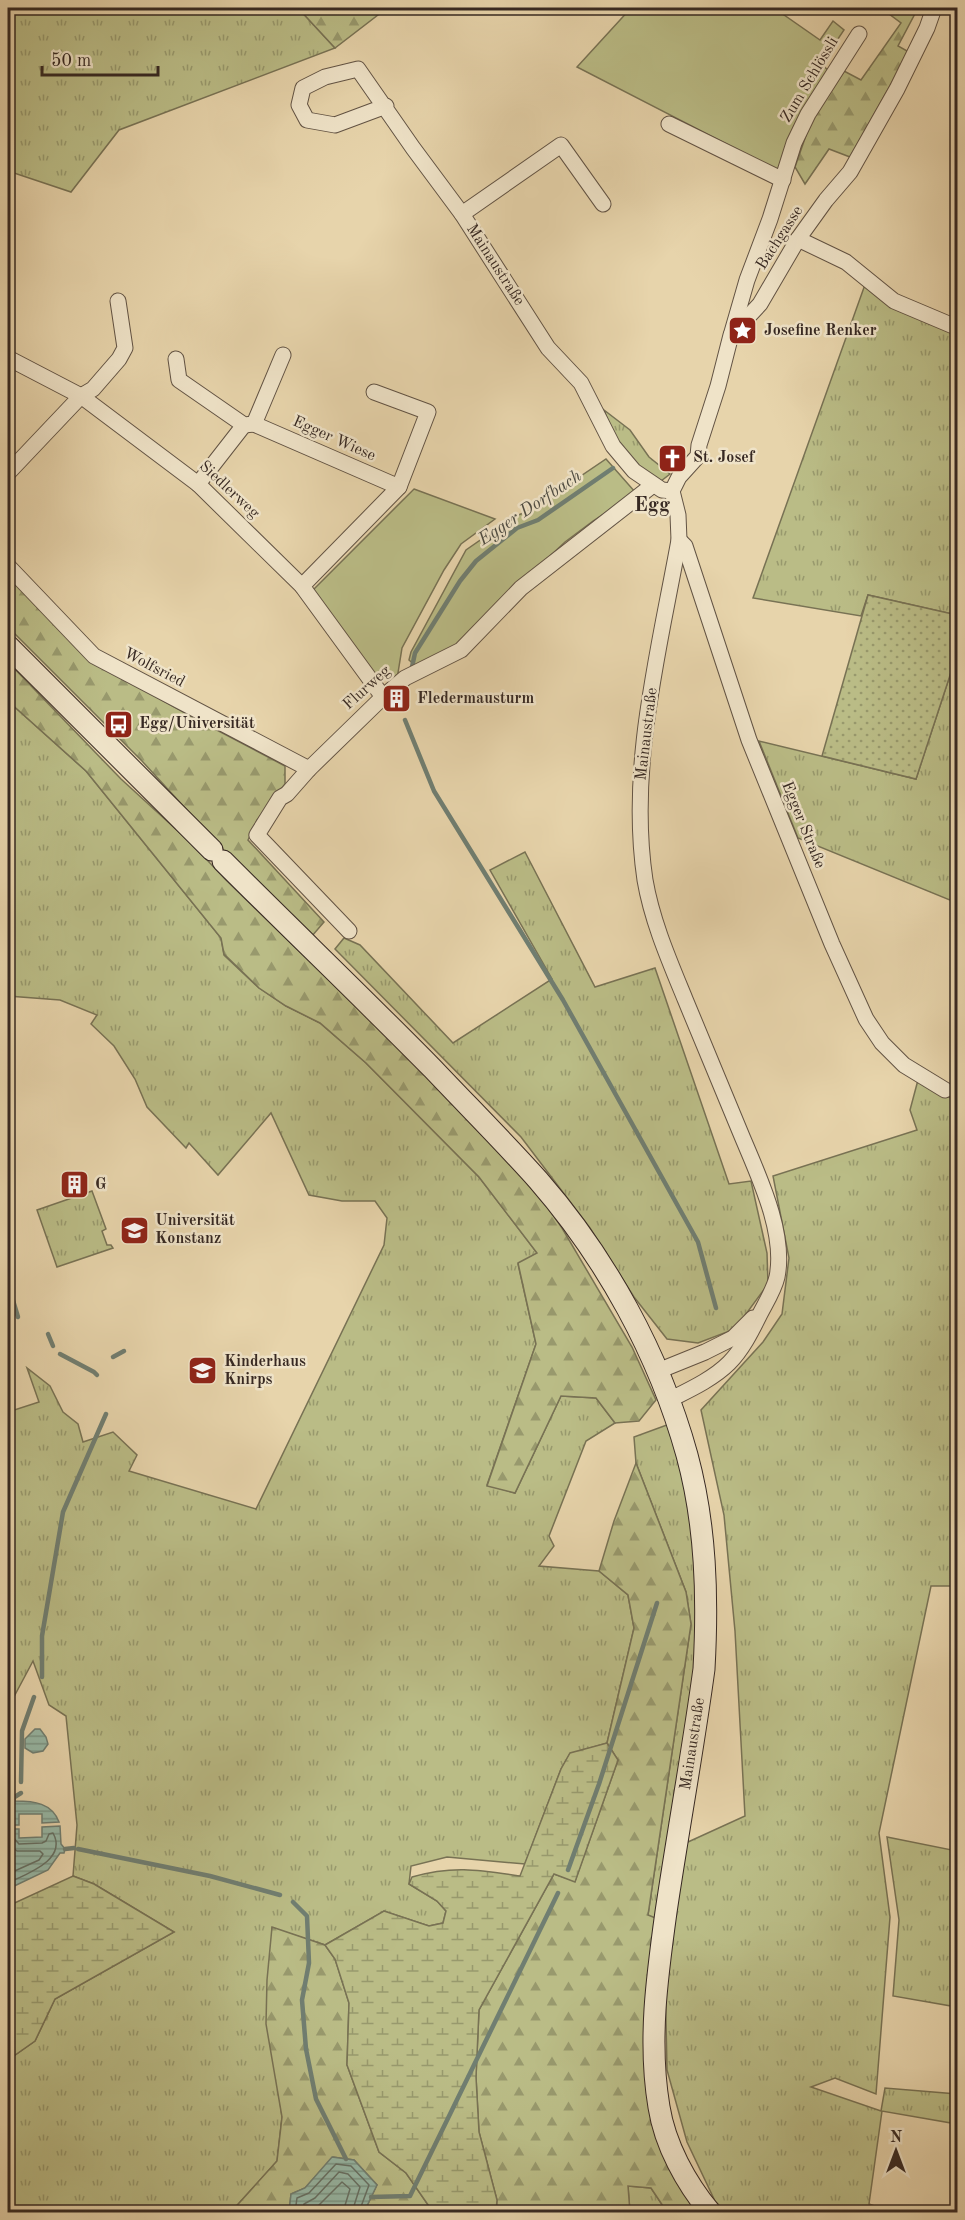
<svg xmlns="http://www.w3.org/2000/svg" width="965" height="2220" font-family="'Old Standard TT',serif">
<style>
.grass{fill:url(#grass-tufts);stroke:#787254;stroke-width:1.5}
.forest{fill:url(#forest-firs);stroke:#787254;stroke-width:1.5}
.wetland{fill:url(#wetland-marsh);stroke:#787254;stroke-width:1.5}
.park{fill:#babc86;stroke:#787254;stroke-width:1.5}
.garden{fill:url(#garden-dots);stroke:#787254;stroke-width:1.5}
.water{fill:url(#water-rules);stroke:#707e71;stroke-width:1.5}
.lines{fill:none;stroke-linecap:round;stroke-linejoin:round}
.shore{stroke:#667064;stroke-width:1.5}
.stream{stroke:#707e71;stroke-width:4.5}
.street-casing{stroke:#625344;stroke-width:17}
.secondary-casing{stroke:#362822;stroke-width:23}
.street{stroke:#efe3c8;stroke-width:15}
.secondary{stroke:#efe3c8;stroke-width:21}
.labels{text-anchor:middle;dominant-baseline:central;stroke-width:5;stroke-linejoin:round;paint-order:stroke}
.street-label{font-size:16px;fill:#362822;stroke:#efe3c8}
.poi-label{font-size:16px;font-weight:bold;fill:#362822;stroke:#efe3c8;text-anchor:start}
.water-label{font-size:18px;font-style:italic;fill:#4e4c43;stroke:#efe3c8}
.quarter-label{font-size:20px;font-weight:bold;fill:#362822;stroke:#efe3c8}
</style>
<defs>
<pattern id="grass-tufts" width="24" height="20" patternUnits="userSpaceOnUse" patternTransform="scale(1.5)"><rect width="24" height="20" fill="#babc86"/><path d="M3 7l-1-3M5 7V3M7 7l1-3M15 17l-1-3M17 17v-4M19 17l1-3" fill="none" stroke="#98996d"/></pattern>
<pattern id="forest-firs" width="22" height="20" patternUnits="userSpaceOnUse" patternTransform="scale(1.5)"><rect width="22" height="20" fill="#babc86"/><path d="M5 1l3.5 6h-7zM16 11l3.5 6h-7z" fill="#98996d"/></pattern>
<pattern id="wetland-marsh" width="20" height="14" patternUnits="userSpaceOnUse" patternTransform="scale(1.5)"><rect width="20" height="14" fill="#babc86"/><path d="M1 5h8M5 5V1M11 12h8M15 12V8" fill="none" stroke="#98996d"/></pattern>
<pattern id="garden-dots" width="8" height="8" patternUnits="userSpaceOnUse" patternTransform="scale(1.5)"><rect width="8" height="8" fill="#babc86"/><path d="M2 2h.1M6 6h.1" fill="none" stroke="#98996d" stroke-width="1.8" stroke-linecap="round"/></pattern>
<pattern id="water-rules" width="6" height="5" patternUnits="userSpaceOnUse" patternTransform="scale(1.5)"><rect width="6" height="5" fill="#97b8a6"/><path d="M0 2.5h6" fill="none" stroke="#7c9687"/></pattern>
</defs>
<rect width="100%" height="100%" fill="#e7d4ab"/>
<filter id="stains"><feTurbulence type="fractalNoise" baseFrequency=".00333" numOctaves="4"/><feColorMatrix values="0 0 0 0 .2 0 0 0 0 .09 0 0 0 0 .02 0 0 0 .5 -.17"/></filter>
<radialGradient id="worn" r=".72"><stop offset=".6" stop-color="#630" stop-opacity="0"/><stop offset="1" stop-color="#630" stop-opacity=".3"/></radialGradient>
<g class="grass">
<polygon points="8,8 298,8 335,48 119,130 71,192 8,171"/>
<polygon points="867,279 957,327 957,615 868,595 861,616 753,598"/>
<polygon points="604,410 630,430 649,457 670,474 661,481 650,479 616,442"/>
<polygon points="957,654 957,903 798,838 759,741 916,779"/>
<polygon points="8,701 86,771 221,938 224,955 259,988 286,1006 320,1023 366,1063 479,1177 538,1254 518,1264 536,1344 487,1485 515,1493 561,1396 596,1398 615,1423 586,1441 549,1536 554,1546 539,1566 599,1571 628,1595 634,1628 607,1743 570,1754 561,1769 525,1864 447,1857 411,1866 409,1884 437,1901 446,1911 443,1923 429,1926 384,1911 325,1945 272,1928 277,2079 282,2117 277,2161 231,2212 8,2212 8,2060 35,2041 55,1999 174,1932 94,1884 73,1876 77,1825 66,1716 49,1705 33,1661 8,1708 8,1412 39,1402 27,1368 50,1386 63,1412 78,1424 83,1442 113,1432 137,1455 129,1471 256,1509 384,1245 387,1218 375,1201 342,1201 309,1195 271,1113 218,1175 189,1143 186,1148 147,1107 135,1079 114,1046 91,1024 97,1015 60,1000 8,996"/>
<polygon points="525,852 595,987 655,968 729,1184 751,1181 767,1253 768,1284 735,1329 698,1343 667,1339 634,1297 590,1228 521,1137 335,949 344,938 360,945 453,1043 552,979 490,870"/>
<polygon points="918,1080 946,1096 957,1100 957,1586 931,1586 879,1833 890,1917 876,2094 835,2078 811,2087 881,2111 885,2088 957,2094 957,2124 882,2111 869,2204 891,2212 726,2212 715,2201 687,2142 667,2070 665,1971 648,1915 691,1624 686,1592 636,1463 634,1437 675,1422 700,1516 688,1842 745,1816 735,1631 724,1515 701,1410 763,1342 782,1314 789,1258 773,1176 917,1130 910,1110"/>
<polygon points="92,1191 106,1229 102,1231 107,1245 111,1245 113,1248 57,1267 37,1210"/>
<polygon points="887,1837 957,1851 957,2007 893,1996 899,1920"/>
<polygon points="628,2186 651,2188 667,2212 630,2212"/>
</g>
<g class="forest">
<polygon points="298,8 387,8 335,48"/>
<polygon points="881,8 918,8 898,46 909,52 850,157 829,149 805,184 795,167 811,121 844,71 861,80 901,23"/>
<polygon points="8,575 87,658 194,718 285,766 285,784 257,820 248,840 324,922 312,936 230,857 142,761 8,627"/>
<polygon points="8,662 121,779 191,843 226,880 432,1080 523,1178 549,1209 562,1228 632,1347 656,1400 639,1421 615,1423 596,1398 561,1396 515,1493 487,1486 536,1344 518,1263 537,1253 479,1177 366,1063 320,1023 286,1006 259,988 224,954 221,938 86,771 8,701"/>
<polygon points="636,1463 686,1592 691,1624 648,1915 668,1923 658,2064 667,2125 707,2212 667,2212 651,2188 628,2186 630,2212 496,2212 497,2200 479,2132 476,2077 479,2010 554,1874 575,1881 618,1760 607,1743 634,1628 628,1595 599,1571 614,1521"/>
<polygon points="272,1927 325,1945 335,1959 349,2003 347,2065 379,2152 406,2173 433,2212 364,2212 377,2185 354,2160 333,2157 305,2188 291,2194 289,2212 231,2212 277,2161 282,2117 266,2024 267,1980"/>
</g>
<g class="wetland">
<path d="M607,1743l11,17 -43,122 -21,-8 -75,136 -3,67 3,55 18,68 -1,12h-63l-27,-39 -27,-21 -32,-87 2,-62 -14,-44 -10,-14 59,-34 45,15 14,-3 3,-12 -9,-10 -28,-17 3,-7c41,-12 68,-7 108,-1l41,-107 9,-16z"/>
<polygon points="73,1876 94,1884 174,1932 55,1999 35,2041 8,2060 8,1906"/>
</g>
<g class="park">
<polygon points="631,8 778,8 777,10 820,40 833,21 844,30 821,64 829,71 779,171 577,67"/>
<polygon points="606,459 636,493 593,521 565,542 490,612 458,646 417,667 409,660 411,652 466,550 512,518 532,509"/>
<polygon points="414,489 495,519 461,544 444,570 402,648 397,679 376,677 312,591"/>
</g>
<polygon class="garden" points="868,595 957,615 957,654 916,779 822,756"/>
<g class="water">
<polygon points="35,1729 40,1729 46,1737 48,1744 43,1751 33,1753 25,1748 25,1739"/>
<path d="M11,1798h4v3c19,0 37,2 44,21l-17,1v-9h-23v11h-9l-2,-22 3,-1z"/>
<polygon points="60,1826 61,1844 65,1849 64,1853 60,1853 48,1870 8,1889 8,1862 10,1861 9,1829 19,1829 19,1838 42,1837 42,1827"/>
<polygon points="332,2157 354,2160 377,2185 364,2212 289,2212 291,2194 305,2188"/>
</g>
<g class="lines">
<g class="shore">
<path d="M8,1835l4,1 7,8 23,-1 4,-2 3,-7 4,-1c15,27 -27,41 -45,50"/>
<polyline points="8,1844 17,1851 40,1851 43,1854 39,1860 8,1874"/>
<polyline points="295,2212 297,2198 309,2193 336,2164 351,2166 369,2185 359,2212"/>
<polyline points="302,2212 304,2204 315,2198 339,2172 348,2174 360,2187 352,2212"/>
<polyline points="312,2212 342,2182 350,2189 343,2212"/>
</g>
<g class="stream">
<polyline points="412,667 415,653 460,581 476,561 517,528 538,520 613,468"/>
<polyline points="405,720 434,791 563,1000 698,1242 716,1308"/>
<polyline points="8,1284 18,1317"/>
<polyline points="48,1334 53,1346"/>
<polyline points="60,1354 94,1372 97,1375"/>
<polyline points="113,1357 124,1351"/>
<polyline points="42,1677 42,1636 63,1512 106,1414"/>
<polyline points="21,1782 22,1731 34,1697"/>
<polyline points="13,1798 21,1793"/>
<polyline points="65,1849 74,1848"/>
<polyline points="78,1849 210,1876 280,1895"/>
<polyline points="568,1870 599,1784 657,1603"/>
<polyline points="293,1902 307,1916 309,1963 302,2000 306,2049 316,2099 346,2159"/>
<polyline points="371,2197 410,2196 558,1893"/>
</g>
<defs>
<g id="street">
<polyline points="386,106 335,125 307,120 299,105 303,88 325,77 358,69 413,148 462,214 548,348 581,383 613,446 634,471 662,490 672,491"/>
<polyline points="669,124 783,180"/>
<polyline points="462,214 561,145 603,204"/>
<polyline points="798,239 846,262 894,301 958,328"/>
<polyline points="732,332 747,280 770,219 794,143 808,114 859,34"/>
<polyline points="8,358 81,396 198,484 302,586 383,697"/>
<polyline points="176,359 179,380 244,425 254,424 399,487 302,586"/>
<polyline points="374,392 428,412 399,487"/>
<polyline points="254,424 283,355"/>
<polyline points="8,473 81,396 93,389 119,359 125,348 118,301"/>
<polyline points="198,484 244,425"/>
<polyline points="672,491 679,477 698,456 699,445 718,386 731,335 760,304 798,239 826,200 850,172 897,89 927,28 934,8"/>
<polyline points="679,540 685,546 749,740 832,944 866,1019 882,1043 904,1065 945,1090"/>
<polyline points="8,566 94,656 309,769"/>
<polyline points="349,931 257,835 280,798 287,794 309,769 383,697 405,678 461,650 521,588 653,485"/>
<polyline points="658,1371 705,1352 733,1338 753,1318"/>
<path d="M669,1400c20,-10 44,-21 60,-37 13,-13 22,-31 30,-47 6,-12 15,-26 18,-39 9,-45 -19,-102 -36,-143 -19,-45 -37,-90 -56,-135 -16,-39 -33,-78 -40,-119 -17,-113 14,-229 34,-340l-1,-25 -6,-24"/>
</g>
<g id="secondary">
<polyline points="8,646 212,850"/>
<path d="M223,861c70,70 141,138 210,208 35,37 71,73 105,111 68,78 121,174 149,275 19,70 21,142 17,214 -11,81 -26,162 -38,243 -9,65 -18,130 -7,195 6,38 27,76 51,105"/>
</g>
</defs>
<use href="#street" class="street-casing"/>
<use href="#secondary" class="secondary-casing"/>
<use href="#street" class="street"/>
<use href="#secondary" class="secondary"/>
</g>
<defs>
<symbol id="sight-square" viewBox="-11 -11 22 22"><rect x="-9" y="-9" width="18" height="18" rx="4" fill="#8f2418" stroke="#efe3c8"/><path d="M0-6L1.8-2.2L6-1.7L2.9 1.2L3.7 5.4L0 3.3L-3.7 5.4L-2.9 1.2L-6-1.7L-1.8-2.2Z" fill="#fff"/></symbol>
<symbol id="church-square" viewBox="-11 -11 22 22"><rect x="-9" y="-9" width="18" height="18" rx="4" fill="#8f2418" stroke="#efe3c8"/><path d="M-1.2-6h2.4v3.5h3.3v2.4h-3.3V6h-2.4V-.1h-3.3v-2.4h3.3Z" fill="#fff"/></symbol>
<symbol id="building-square" viewBox="-11 -11 22 22"><rect x="-9" y="-9" width="18" height="18" rx="4" fill="#8f2418" stroke="#efe3c8"/><path d="M-4-6H4V6H1V3H-1V6H-4ZM-2.5-4.3h1.7v1.8h-1.7ZM.8-4.3h1.7v1.8H.8ZM-2.5-1h1.7V.8h-1.7ZM.8-1h1.7V.8H.8Z" fill="#fff"/></symbol>
<symbol id="bus-square" viewBox="-11 -11 22 22"><rect x="-9" y="-9" width="18" height="18" rx="4" fill="#8f2418" stroke="#efe3c8"/><path d="M-5-6H5V4H4V6H2V4H-2V6H-4V4H-5ZM-3.5-4V0h7V-4ZM-3.5 1.2v1.5H-2V1.2ZM2 1.2v1.5H3.5V1.2Z" fill="#fff"/></symbol>
<symbol id="university-square" viewBox="-11 -11 22 22"><rect x="-9" y="-9" width="18" height="18" rx="4" fill="#8f2418" stroke="#efe3c8"/><path d="M0-5L7-2L0 1L-7-2ZM-4 1L0 2.5L4 1V4Q0 6-4 4Z" fill="#fff"/></symbol>
<symbol id="school-square" viewBox="-11 -11 22 22"><rect x="-9" y="-9" width="18" height="18" rx="4" fill="#8f2418" stroke="#efe3c8"/><path d="M0-5L7-2L0 1L-7-2ZM-4 1L0 2.5L4 1V4Q0 6-4 4Z" fill="#fff"/></symbol>
</defs>
<g fill-rule="evenodd">
<use href="#sight-square" x="726" y="314" width="33" height="33"/>
<use href="#church-square" x="656" y="442" width="33" height="33"/>
<use href="#building-square" x="380" y="682" width="33" height="33"/>
<use href="#bus-square" x="102" y="708" width="33" height="33"/>
<use href="#building-square" x="58" y="1168" width="33" height="33"/>
<use href="#university-square" x="118" y="1214" width="33" height="33"/>
<use href="#school-square" x="186" y="1354" width="33" height="33"/>
</g>
<g class="labels">
<g class="street-label">
<text transform="translate(810 80) rotate(-59)">Zum Schlössli</text>
<text transform="translate(780 238) rotate(-57)">Bachgasse</text>
<text transform="translate(495 265) rotate(57)">Mainaustraße</text>
<text transform="translate(334 439) rotate(24)">Egger Wiese</text>
<text transform="translate(229 490) rotate(43)">Siedlerweg</text>
<text transform="translate(154 668) rotate(28)">Wolfsried</text>
<text transform="translate(367 688) rotate(-42)">Flurweg</text>
<text transform="translate(647 734) rotate(-83)">Mainaustraße</text>
<text transform="translate(803 825) rotate(68)">Egger Straße</text>
<text transform="translate(693 1744) rotate(-81)">Mainaustraße</text>
</g>
<g class="poi-label">
<text x="764" y="331">Josefine Renker</text>
<text x="693" y="458">St. Josef</text>
<text x="417" y="699">Fledermausturm</text>
<text x="139" y="724">Egg/Universität</text>
<text x="95" y="1185">G</text>
<text x="155" y="1221">Universität<tspan x="155" dy="18">Konstanz</tspan></text>
<text x="224" y="1362">Kinderhaus<tspan x="224" dy="18">Knirps</tspan></text>
</g>
<g class="water-label">
<text transform="translate(530 508) rotate(-34)">Egger Dorfbach</text>
</g>
<g class="quarter-label">
<text x="652" y="506">Egg</text>
</g>
</g>
<rect width="965" height="2220" fill="none" stroke="#e7d4ab" stroke-width="30"/>
<rect x="9" y="9" width="947" height="2202" fill="none" stroke="#362822" stroke-width="3"/>
<rect x="15" y="15" width="935" height="2190" fill="none" stroke="#362822" stroke-width="1.5"/>
<g transform="translate(896 2151)" stroke="#efe3c8" stroke-width="4.5" paint-order="stroke">
<path d="M0-4.5L10 22L0 15L-10 22Z" fill="#362822"/>
<text y="-9" font-size="16" font-weight="bold" text-anchor="middle" fill="#362822">N</text>
</g>
<path d="M42 66v9h116v-9" fill="none" stroke="#362822" stroke-width="3"/>
<text x="51" y="66" font-size="18" fill="#362822" stroke="#efe3c8" stroke-width="4.5" paint-order="stroke">50 m</text>
<rect width="100%" height="100%" filter="url(#stains)"/>
<rect width="100%" height="100%" fill="url(#worn)"/>
</svg>
